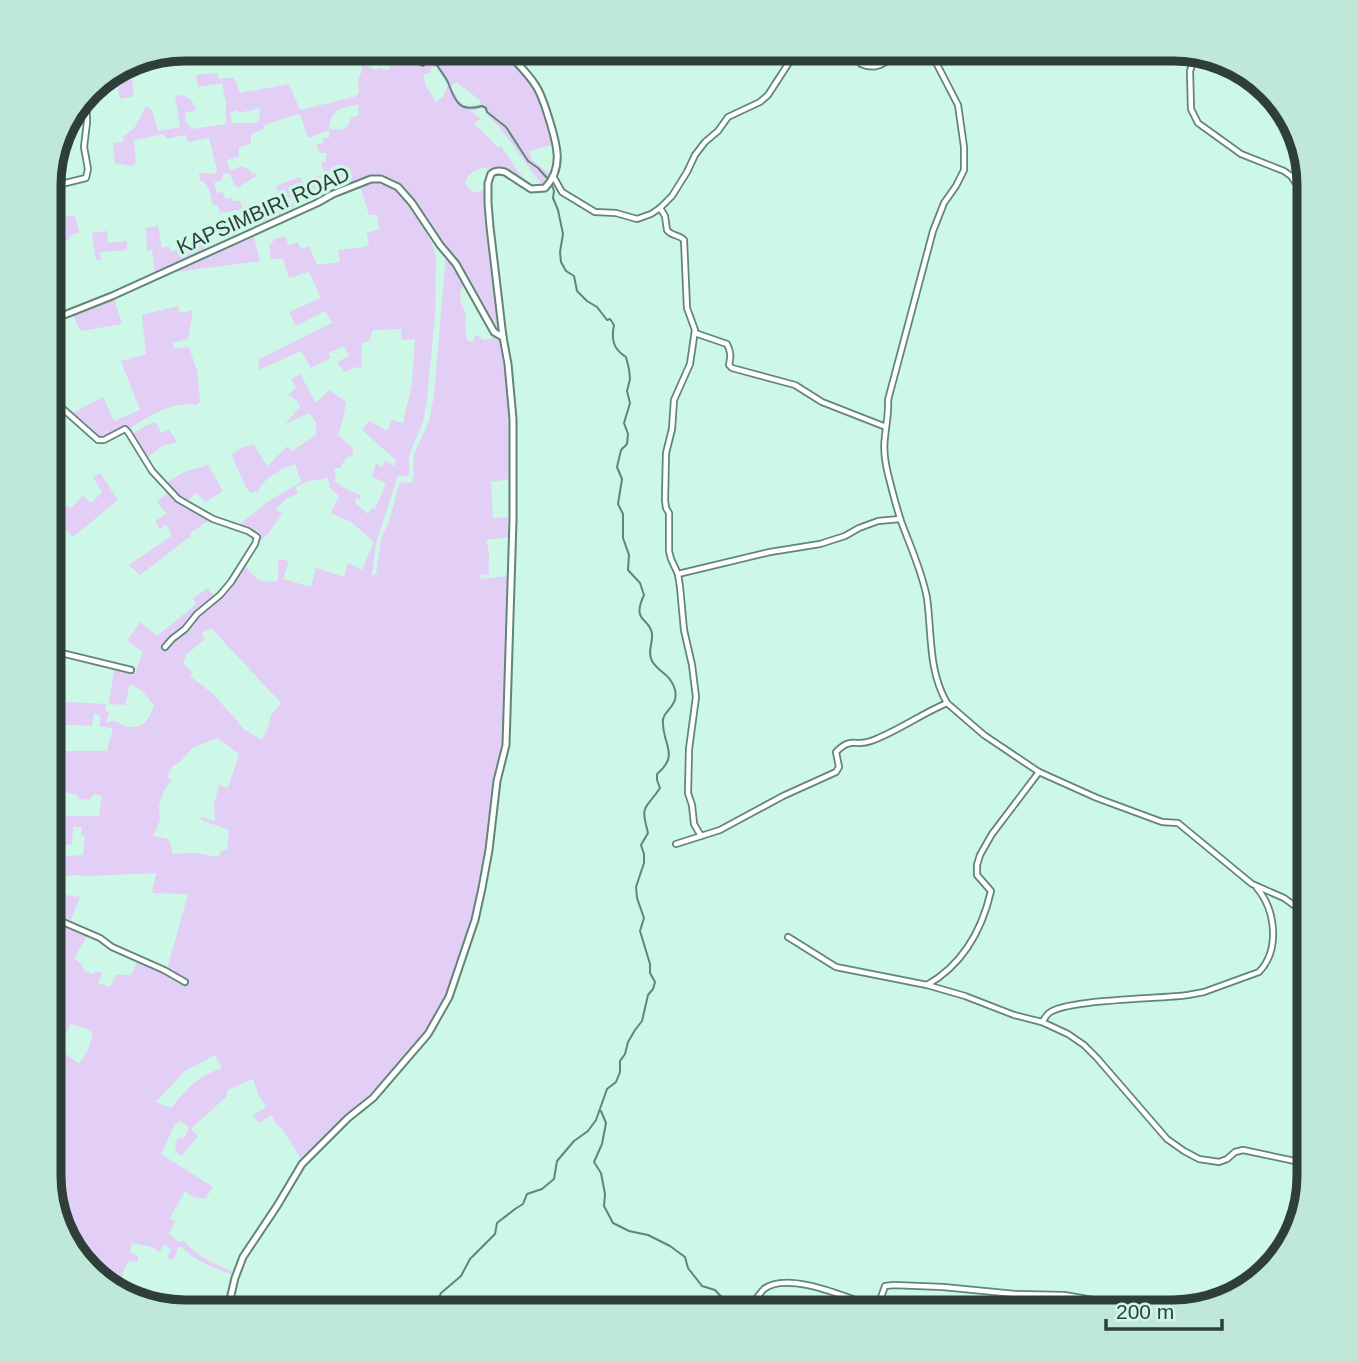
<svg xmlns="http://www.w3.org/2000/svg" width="1358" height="1361" font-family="Helvetica,sans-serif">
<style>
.green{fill:#e3cff6;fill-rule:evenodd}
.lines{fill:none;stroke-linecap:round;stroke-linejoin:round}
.stream{stroke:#578b79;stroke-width:2}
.minor-casing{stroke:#608678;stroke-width:8}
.tertiary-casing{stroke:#608678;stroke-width:9}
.minor{stroke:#fff;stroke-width:4.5}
.tertiary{stroke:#fff;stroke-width:5}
.labels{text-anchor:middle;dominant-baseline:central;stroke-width:7;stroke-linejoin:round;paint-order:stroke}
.street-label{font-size:21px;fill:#2e3f39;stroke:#cdf7e7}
.rim{fill:none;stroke:#2e3f39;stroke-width:9}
</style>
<rect width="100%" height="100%" fill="#cdf7e7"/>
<g class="green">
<polygon points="185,49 207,49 192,54 192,63 172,67 170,62 132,78 134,96 120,99 116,77 92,86 95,83"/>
<path d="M360,49h12l-8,15 13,7 1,-3 10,2 3,-5 5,2 2,-3 -8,-8 -11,-7h121c16,16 32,32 41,53 5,13 9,28 13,42l-25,7 3,9 19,15 -8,10c-14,-16 -25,-34 -38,-51 -7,-9 -16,-16 -22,-26l-13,3 11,8 -7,4 24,25 3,-2 15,23 14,16 -17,-13 -15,-5 -6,3 -9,-3c-8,4 -16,6 -18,16l3,5 7,5 7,-3 4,3v22l14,120 -5,-6 -7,-13 -9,-13 -17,-33 -58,-80 -21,-12 -43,11 -4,-6 -11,6h-5l-6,5 -27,4 -1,-6 -8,2 -2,-8 23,-9 5,7c4,-7 13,-9 21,-9l-4,-12 5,-2v-8h-6l-4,-8 7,-2v-5l7,-1 -1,-7 -21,8 -8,-24 -34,10 -4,6 -11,4v10l-12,3v10l-12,3 3,11c10,-5 14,-7 23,3h4c-5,7 -12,7 -18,14l-5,-3 -4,-11 -7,-1 -1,7 -8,3 3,10 5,-1 4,7 5,-1 3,3h6l3,8 -23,4 -2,-8h-5l-3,-13 -7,-11h-3l-1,-8 16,1 2,-4 -8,-32 -21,4 -2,-7 -20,4 -2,-5 -30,6 2,22 -5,4 -16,-3 -2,-20 10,-1v-5l12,-10 11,-21 6,4 6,21 22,-4 -5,-32c12,0 18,4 21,15l-11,3 1,9 6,7 34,-5v-21l-4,-20 -24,4 -2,-12 21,-2 2,6 15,-2 6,16 49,-9 11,26 54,-13 5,-4 -1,-14 4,-8zM436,67l12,18 -5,12 -7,5 -10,-16 -3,-12 7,-1 1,-5zM456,82l25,19 -1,3c-18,7 -22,-4 -29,-18zM358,104l1,11 -8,3c-4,14 -10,12 -22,11 2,-21 11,-20 29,-25zM260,108l-1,12 -4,3h-23l-2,-11 7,-2 2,3z"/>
<path d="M373,183l12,2 11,6 11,10 13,20 13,25 3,10 -1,59 -8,84 -4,23 -14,33v19l-3,3 -8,-2 -22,68 -4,33 4,-2 5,-35 8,-18 10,-36 3,-3 7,1 4,-2 1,-27 15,-33 5,-26 12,-140 18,30 -4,7 1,12 5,10 -1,9 2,17 6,2 1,-5 4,-2 5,5 7,-1 4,-4 6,5 9,68v71l-18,3 2,36 17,-1v20l-24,3c5,13 2,21 3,35l-8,-1 -2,5 30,-3c-3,60 -2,120 -7,180 -3,43 -12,85 -21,126 -9,46 -22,100 -48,140 -36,53 -88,92 -132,137l-19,-31 -5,-3 -6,-10 -11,8 -8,-7 14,-9 -8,-13 -5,-15 -25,11 -2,7 -35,32 7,7 -16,20 -7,-5 2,-12 8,-2 4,-9 -8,-7 -6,3 -14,30 52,33 -8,12 -12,-2 -8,-6 -15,27 5,3 -6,13 10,8 5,-1c9,11 21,18 34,24 5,3 10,4 16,8l-1,2c-17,-6 -40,-14 -52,-29l-4,2c1,6 -2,10 -7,13l-2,-5 3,-7 -4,-1 -2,-4 -6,8 -7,-5 -20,-4 -2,10 8,3v6l-10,-1 -11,26 1,4 17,9 -10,-2 -43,-33 -33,-88v-198l2,-2 -2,-2v-54l14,3 25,11 -14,23 7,6 4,8 9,2 1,-3 7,2 -4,10 12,4 6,-12h15l7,-14 30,13 18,10 1,-4 -20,-11 21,-75 -36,-1 4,-20 -68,3 -14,-1 -25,4v-22l34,-2 2,-19 -4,-1 1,-8h-9l-1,17 -6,1 -5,-3 2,-13 -6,-11 9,-2h33l3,-20 -8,-2 -5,6 -9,-1 -3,-4 -28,-7v-10l7,-4 5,-23h46l6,-23 -14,-2 2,-9 -7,-4 -2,13 -43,-2v-23l57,3 -1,6 4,2 -3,11c14,-5 11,3 23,4 16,1 21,-9 25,-22l-12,-14 -12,-7 -5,21 -16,-1 5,-35 21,4 8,-21 -16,-11 13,-19 17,14 39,-32 -3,-6 15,-10 6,9 -18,14 -11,16 -13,9 -4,7 55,-49 21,-29c12,14 15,18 34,16v-22l11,2 -6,18 28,8 5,-19 28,9 4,-14 14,7 12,-28 -23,-20 -20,-9 8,-17 -9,-8 -2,-10 -22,4 -10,5 2,6 -12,6 -10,10 6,5 -13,19 -8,7c-3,-10 -15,-11 -24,-14l32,-25 32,-19 -6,-18c-14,5 -30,13 -37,27l-7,2 -5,-6 -15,-33 15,-8 8,-1 13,21 21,-20 4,5 24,-16v-13l-7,-9 -24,11 15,-17 -3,-6 -9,-7 8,-6 -5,-9 9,-5 16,29 13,-13 17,12 -3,18 -5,15 15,13v6l-7,4 -6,10h-4l-2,4 2,2 -2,7 16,10 11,4 -1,5 -4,-2 -1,5 13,11 4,-6 3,1 11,-25 -14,-8 4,-13 6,4 3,-7 9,6 2,-6 -34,-30 7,-9 18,10 5,-11 11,3 9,-39 3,-45 -14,1v-11l-28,1 -4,11 -7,2 -1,25 -4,-1 -13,5 -7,-10 12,-6 -5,-10 -16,7 3,5 -20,10 -10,-17 -42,19 -1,-10 74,-37 -7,-12 -29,15 -7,-14 32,-14 -12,-26 -20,6 -6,-19h-12l-2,-13 6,-7 10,-3 4,10 9,-4 3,7 8,-3 8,19 23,-3 -2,-12 28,-3 3,-4 -3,-10 13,-4 -2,-14h-8l-9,-29zM211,628l70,75 -10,12 -3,13 -6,12 -17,-10 -32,-36 -23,-18 2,-4 -9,-8 3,-9 19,-16 -4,-5zM217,738l22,16 -11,34 -9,-3 -5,19 1,17 -14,-4v3l28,10 -2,20 -6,1 -2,6 -23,-4 -23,1 -4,-15 -16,-3 7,-16 -1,-15 5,-14 7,-11 -4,-3 6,-11 7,-4 12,-14zM71,1024l16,5 6,5 -5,16 -9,14 -21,-16zM215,1055l7,13c-27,10 -33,19 -51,40l-15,-6 29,-31z"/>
<polygon points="293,203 295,211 253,228 249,213 260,209 271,210"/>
<polygon points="75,215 79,233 73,234 68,240 49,241 49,231 51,231 49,219"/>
<polygon points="158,226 162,248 169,246 171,252 202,240 205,250 155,274 152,250 147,251 146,228"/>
<polygon points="107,231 108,243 127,241 127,250 100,252 101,260 96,260 92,233"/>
<polygon points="253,233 260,261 169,273"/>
<polygon points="49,251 55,251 62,286 49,290"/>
<polygon points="114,298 122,324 80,331 73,314"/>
<path d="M178,306l2,7 13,-3 -5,29 -16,4 3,6 14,-2 8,24 3,30 -3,4c-25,-4 -48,11 -68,24l-6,-1c-8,4 -17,13 -27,9l-23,-24 30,-16 11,24 26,-11 -19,-49 25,-7 -4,-39z"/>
<polygon points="156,422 161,433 169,429 177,442 162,446 147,458 133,433 145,426"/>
<polygon points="208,465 223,491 205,502 197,493 189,499 187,502 177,496 166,483 184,472"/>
<polygon points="100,473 118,500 73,537 51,515 57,509 60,512 67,505 71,508 83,496 91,503 102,492 93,477"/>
<polygon points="168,493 181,505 210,520 190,533 191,536 140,575 129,565 171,536 171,532 166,525 160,529 155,521 166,514 157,501"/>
<polygon points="65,895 80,897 70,922 57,917"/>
</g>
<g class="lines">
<g class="stream">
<path d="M405,49c1,5 3,8 8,8l4,6 6,3 5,-3 9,2c4,7 10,13 12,20 7,19 12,27 33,21l4,2 1,4 19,15 22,34 10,7 10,11"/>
<polyline points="601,1111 606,1123 602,1144 594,1162 601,1173 605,1194 604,1206 613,1223 629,1231 648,1235 670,1246 685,1257 688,1268 702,1286 715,1290 729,1305 739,1312"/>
<path d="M426,1312l8,-4 7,-15 20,-17 9,-17 25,-25 2,-11 18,-14 8,-5 4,-10 15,-5 12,-10 3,-18 17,-20 14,-10 8,-11 11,-31 9,-7 4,-10v-11l5,-7 3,-12 7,-12 7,-9 6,-26 5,-6 2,-7 -5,-9v-9l-10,-33 4,-13 -7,-20 -1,-11 8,-24v-9l-3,-9 7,-12c-8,-30 -3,-22 12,-45l-3,-8v-6c22,-19 7,-27 6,-50 -2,-14 16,-16 12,-34 -4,-16 -16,-17 -23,-29 -5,-9 1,-18 0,-27 -2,-17 -21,-11 -8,-39l-4,-12 -12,-13 1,-15 -6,-17v-24l-5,-10 4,-25 -5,-12 4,-17 6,-6 1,-10 -4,-11 6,-20 -3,-12 3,-12 -1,-10 -3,-12c-13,-8 -15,-18 -12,-32l-4,-6 -3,1 -10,-13 -10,-6 -10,-10 -3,-15 -8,-5 -5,-9 -1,-10 3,-18 -5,-24 -5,-12 1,-7 -3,-8"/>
</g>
<defs>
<g id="minor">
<path d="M856,49l5,15c16,7 28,-2 37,-15"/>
<path d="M929,49l29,56 6,42v23l-8,16 -12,17 -11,28 -45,169c1,13 -2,24 -3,37 -2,13 0,25 3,37 4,16 8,32 13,47 9,25 21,50 26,77 5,36 1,72 20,105l37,32 55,37 58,26 65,24 16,1 74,61 32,14 25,18"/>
<polyline points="1200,54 1192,65 1190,71 1191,109 1198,123 1241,154 1284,171 1291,176 1297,185 1302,198 1309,204"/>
<polyline points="553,176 562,192 595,212 616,213 637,219 651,214 660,208 672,196 687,172 695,155 705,142 718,131 728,117 760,102 768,95 792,58 802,49"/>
<polyline points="49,187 86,178 88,169 84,147 87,122 86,95"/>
<path d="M660,208l5,8 2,14c4,6 13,5 17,10l3,68 8,22 -5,34 -16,36 -2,29 -6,24 -1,47 1,8 3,5v38l2,8 7,15 2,13 4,43 8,35 4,32 -7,52 -1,44 4,12 2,19 7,12"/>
<path d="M695,333l32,11c4,8 4,12 2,21l3,3 63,17 27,17 64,25"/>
<polyline points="49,392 63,409 98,440 104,440 125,429 128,432 152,471 178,499 213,519 248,531 257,537 255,544 231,582 220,595 197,614 185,629 172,639 165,647"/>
<polyline points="678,574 770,552 820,544 845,536 859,528 878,521 900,519"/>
<polyline points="49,650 131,670"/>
<path d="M676,844l44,-14 63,-34 53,-24 3,-5 -3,-15c16,-16 19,-5 35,-11 27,-10 50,-27 76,-38"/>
<polyline points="1294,904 1309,895"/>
<polyline points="49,916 100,938 112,947 164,970 185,982"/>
<polyline points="788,937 836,967 927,985 965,996 1014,1015 1042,1022 1068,1034 1084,1045 1097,1058 1167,1139 1184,1151 1199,1159 1219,1162 1227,1159 1235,1152 1243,1150 1309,1164"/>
<path d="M927,985c35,-20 55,-55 64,-94l-14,-16v-10l3,-10 12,-21 47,-62"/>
<path d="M1042,1022c2,-2 5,-8 7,-9 17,-14 112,-14 139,-18l16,-3 55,-20c21,-22 17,-61 -2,-84"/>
<path d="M747,1311c6,-7 11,-16 17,-22 24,-19 86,10 111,18l3,-1 7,-20 9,-1 49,2 72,7 49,1 29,5 5,4 4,8"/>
</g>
<g id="tertiary">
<polyline points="1309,226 1303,245 1301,267 1309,365"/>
<polyline points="49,321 112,296 317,203 333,194 371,179 381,179 398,187 412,203 440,245 456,264 494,332 503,337"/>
<path d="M227,1312l8,-34 8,-21 34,-51 25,-42 46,-46 25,-20 55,-64 21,-37 26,-77 7,-32 7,-38 8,-69 9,-36 7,-225v-101l-5,-55 -5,-27 -13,-110 -2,-24v-20l3,-9c4,-4 9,-3 14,-2l26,17 14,-1c19,-20 12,-43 5,-66 -4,-12 -7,-25 -14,-36 -8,-13 -21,-25 -32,-37"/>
</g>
</defs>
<use href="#minor" class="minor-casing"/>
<use href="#tertiary" class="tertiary-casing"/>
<use href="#minor" class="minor"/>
<use href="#tertiary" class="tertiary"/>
</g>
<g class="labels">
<g class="street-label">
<text transform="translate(263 210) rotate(-24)">KAPSIMBIRI ROAD</text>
</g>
</g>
<path d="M0 0H1358V1361H0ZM185 61H1173A124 124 0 0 1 1297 185V1176A124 124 0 0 1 1173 1300H185A124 124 0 0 1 61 1176V185A124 124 0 0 1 185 61Z" fill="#c0e8d9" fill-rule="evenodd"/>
<path class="rim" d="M185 61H1173A124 124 0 0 1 1297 185V1176A124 124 0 0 1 1173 1300H185A124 124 0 0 1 61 1176V185A124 124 0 0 1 185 61Z"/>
<path d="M1106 1319v10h116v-10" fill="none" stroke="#2e3f39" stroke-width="3.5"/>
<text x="1116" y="1319" font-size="21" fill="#2e3f39" stroke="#cdf7e7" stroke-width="5" paint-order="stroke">200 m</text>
</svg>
